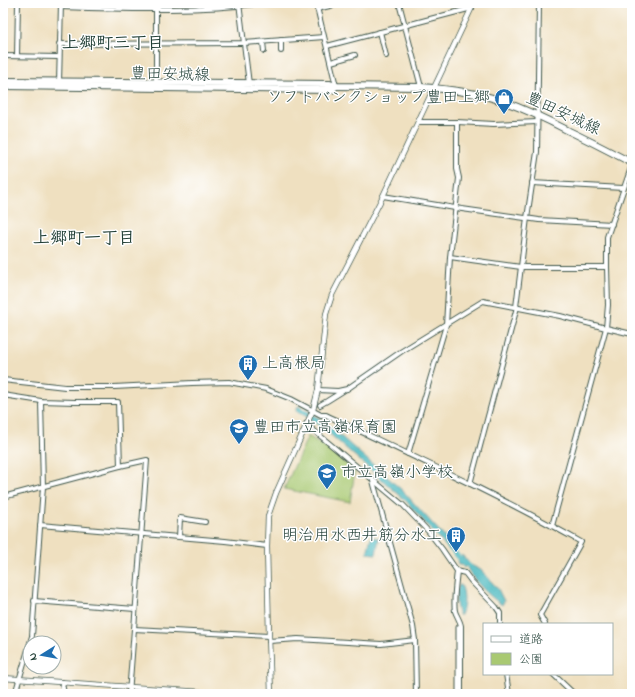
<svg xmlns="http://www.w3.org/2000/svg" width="635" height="697" font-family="'Indie Flower','Klee One',sans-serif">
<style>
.green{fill:#a9c972;stroke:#648353}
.water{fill:#47b7bd;stroke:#337a78}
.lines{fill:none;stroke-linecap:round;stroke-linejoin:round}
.canal{stroke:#47b7bd;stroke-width:5}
.pedestrian-casing{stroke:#3e5549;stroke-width:5}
.minor-casing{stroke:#3e5549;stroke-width:6}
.tertiary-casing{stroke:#3e5549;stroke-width:6}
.primary-casing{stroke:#3e5549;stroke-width:8}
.pedestrian{stroke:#fff;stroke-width:3}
.minor{stroke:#fff;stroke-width:4}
.tertiary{stroke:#fff;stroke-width:4.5}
.primary{stroke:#fff;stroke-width:6}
.labels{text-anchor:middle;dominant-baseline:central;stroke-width:3;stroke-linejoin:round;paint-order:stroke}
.street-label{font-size:16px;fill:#1f3d34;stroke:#fff}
.poi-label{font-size:16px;fill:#1f3d34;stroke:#fff;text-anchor:start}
.neighbourhood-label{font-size:17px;font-weight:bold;fill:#1f3d34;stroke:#fff}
</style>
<rect width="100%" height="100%" fill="#fff"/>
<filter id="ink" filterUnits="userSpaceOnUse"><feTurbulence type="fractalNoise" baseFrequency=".025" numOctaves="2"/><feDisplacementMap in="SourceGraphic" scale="8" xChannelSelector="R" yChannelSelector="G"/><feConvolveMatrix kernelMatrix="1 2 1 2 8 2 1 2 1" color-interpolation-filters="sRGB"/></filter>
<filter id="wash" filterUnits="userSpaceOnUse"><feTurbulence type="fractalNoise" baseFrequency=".012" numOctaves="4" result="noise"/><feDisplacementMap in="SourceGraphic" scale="16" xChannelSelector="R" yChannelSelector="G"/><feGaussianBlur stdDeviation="0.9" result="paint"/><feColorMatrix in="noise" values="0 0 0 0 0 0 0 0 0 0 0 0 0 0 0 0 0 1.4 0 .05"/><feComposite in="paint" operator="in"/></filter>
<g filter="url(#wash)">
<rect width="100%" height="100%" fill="#efe0c0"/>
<polygon class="green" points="308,436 329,449 355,471 350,502 284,489"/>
<g class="water">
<polygon points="298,406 313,414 328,425 403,491 452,545 455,546 449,551 448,549 406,501 397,493 324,429 304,415 296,411"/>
<polygon points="371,537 379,538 376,554 367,553"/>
<polygon points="462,555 469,563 464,568 462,565 458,565 457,560"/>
<path d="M471,565l10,5 17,19 6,12 -2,4c-14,-10 -26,-22 -35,-37z"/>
<path d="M459,585h2c4,8 4,21 0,30h-2c-4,-8 -4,-22 0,-30z"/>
</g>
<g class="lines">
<polyline class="canal" points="447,544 459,558 469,566 474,571"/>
</g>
</g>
<g filter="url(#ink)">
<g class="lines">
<defs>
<polyline id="pedestrian" points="458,694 458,627 461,626"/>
<g id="minor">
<polyline points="239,3 249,84"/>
<polyline points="316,3 336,86"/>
<polyline points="399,3 421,87"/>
<path d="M61,7c66,2 134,5 201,-4"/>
<polyline points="317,9 334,5"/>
<polyline points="380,32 386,56"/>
<polyline points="281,40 281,51"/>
<polyline points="263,42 264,51"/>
<polyline points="59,44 244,43 324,37"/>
<polyline points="327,46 472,8"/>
<polyline points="3,56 59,57"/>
<polyline points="17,56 18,3"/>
<polyline points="331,62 355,55"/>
<polyline points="59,83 61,3"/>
<polyline points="156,83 156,3"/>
<polyline points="418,122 457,122 494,124 537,122"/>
<polyline points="532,183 623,188"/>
<polyline points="383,196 455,208 539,220 612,224"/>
<polyline points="450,257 521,267 607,267"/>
<polyline points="516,307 527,218 537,152 539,3"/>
<path d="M3,380l62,7h49l78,-4 37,-1 37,7 25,10 30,16h5c86,41 172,80 255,127l-41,73 5,9"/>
<polyline points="318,390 338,391 347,389 402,351 483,301 560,316 606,328 632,334"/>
<polyline points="3,395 41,401 75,402 118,402 120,466"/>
<polyline points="320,405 327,401 343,391"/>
<polyline points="306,424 403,505 428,531 442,549 457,571 465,573 471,581 496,607 500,613 500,624"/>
<polyline points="408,454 446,325 450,257 459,178 457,169 457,122"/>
<polyline points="373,481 413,626 415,640 416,694"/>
<polyline points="470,484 517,307"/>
<polyline points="3,497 120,466 147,460 129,694"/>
<polyline points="40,525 225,541 267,546"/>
<polyline points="552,526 606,328 608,305 607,267 607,237 632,165"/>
<polyline points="179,537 180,518 205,522"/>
<path d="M457,571c-1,11 -4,29 -2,40 1,4 5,9 6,15v68"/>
<polyline points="34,601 135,609"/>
<polyline points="134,629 269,636"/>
<polyline points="269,641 298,639 381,644 415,640"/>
<polyline points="506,674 509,694"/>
<polyline points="553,674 572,692 571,694"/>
<polyline points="62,682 64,694"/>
<polyline points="15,694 32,636 43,487 41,401"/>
</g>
<g id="tertiary">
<polyline points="3,678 230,694"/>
<polyline points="271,694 269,636 267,546 268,516 276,493 313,410 318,390 326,314 332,295 383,196 474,3"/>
</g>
<g id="primary">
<path d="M3,81l327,3 6,2 85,1c25,2 54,5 78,13 24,8 47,19 70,31 21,10 42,21 63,32"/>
<polyline points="3,86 332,90 336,86"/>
</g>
</defs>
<use href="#pedestrian" class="pedestrian-casing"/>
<use href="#minor" class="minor-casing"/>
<use href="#tertiary" class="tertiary-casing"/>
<use href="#primary" class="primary-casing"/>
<use href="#pedestrian" class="pedestrian"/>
<use href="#minor" class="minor"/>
<use href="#tertiary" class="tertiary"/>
<use href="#primary" class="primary"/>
</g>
</g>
<defs>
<symbol id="shop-pin" viewBox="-11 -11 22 30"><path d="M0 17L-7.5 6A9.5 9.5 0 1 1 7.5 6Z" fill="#1f6fb2" stroke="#fff"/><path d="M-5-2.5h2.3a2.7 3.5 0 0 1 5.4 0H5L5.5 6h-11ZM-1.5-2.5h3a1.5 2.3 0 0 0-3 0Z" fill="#fff"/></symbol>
<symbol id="building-pin" viewBox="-11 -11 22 30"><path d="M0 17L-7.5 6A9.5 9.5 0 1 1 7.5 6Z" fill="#1f6fb2" stroke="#fff"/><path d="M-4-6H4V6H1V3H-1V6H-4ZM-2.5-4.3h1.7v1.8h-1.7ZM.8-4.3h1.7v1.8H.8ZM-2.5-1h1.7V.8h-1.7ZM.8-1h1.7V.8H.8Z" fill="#fff"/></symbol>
<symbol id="school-pin" viewBox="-11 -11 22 30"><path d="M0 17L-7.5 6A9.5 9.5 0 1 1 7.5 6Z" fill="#1f6fb2" stroke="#fff"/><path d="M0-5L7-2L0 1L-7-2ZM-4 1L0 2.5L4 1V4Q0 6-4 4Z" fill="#fff"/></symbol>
</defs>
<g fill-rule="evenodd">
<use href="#shop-pin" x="493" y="87" width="22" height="30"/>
<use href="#building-pin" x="237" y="353" width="22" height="30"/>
<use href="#school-pin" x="228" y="417" width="22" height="30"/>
<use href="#school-pin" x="316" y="462" width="22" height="30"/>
<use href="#building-pin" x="445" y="525" width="22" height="30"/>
</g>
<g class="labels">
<g class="street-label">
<text transform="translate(170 75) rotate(1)">豊田安城線</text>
<text transform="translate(563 114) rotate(25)">豊田安城線</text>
</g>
<g class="poi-label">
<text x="490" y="98" text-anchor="end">ソフトバンクショップ豊田上郷</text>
<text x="262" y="364">上高根局</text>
<text x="253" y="428">豊田市立高嶺保育園</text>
<text x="341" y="473">市立高嶺小学校</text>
<text x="442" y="536" text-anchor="end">明治用水西井筋分水工</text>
</g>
<g class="neighbourhood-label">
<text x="113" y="43">上郷町三丁目</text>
<text x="84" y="238">上郷町一丁目</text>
</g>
</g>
<rect width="635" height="697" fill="none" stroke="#fff" stroke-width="16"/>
<rect x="483" y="623" width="130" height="52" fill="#ffffff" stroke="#a5b1ae"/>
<rect x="491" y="636" width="20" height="6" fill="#ffffff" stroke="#a5b1ae"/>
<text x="519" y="643" font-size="12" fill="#1f3d34">道路</text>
<rect x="491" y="653" width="20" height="12" fill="#a9c972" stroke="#a5b1ae"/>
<text x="519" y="663" font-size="12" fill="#1f3d34">公園</text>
<g transform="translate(42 655) rotate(259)"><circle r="19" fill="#ffffff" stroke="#a5b1ae"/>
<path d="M0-3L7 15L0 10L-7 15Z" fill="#1f6fb2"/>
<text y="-6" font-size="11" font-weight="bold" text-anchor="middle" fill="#1f3d34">N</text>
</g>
</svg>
